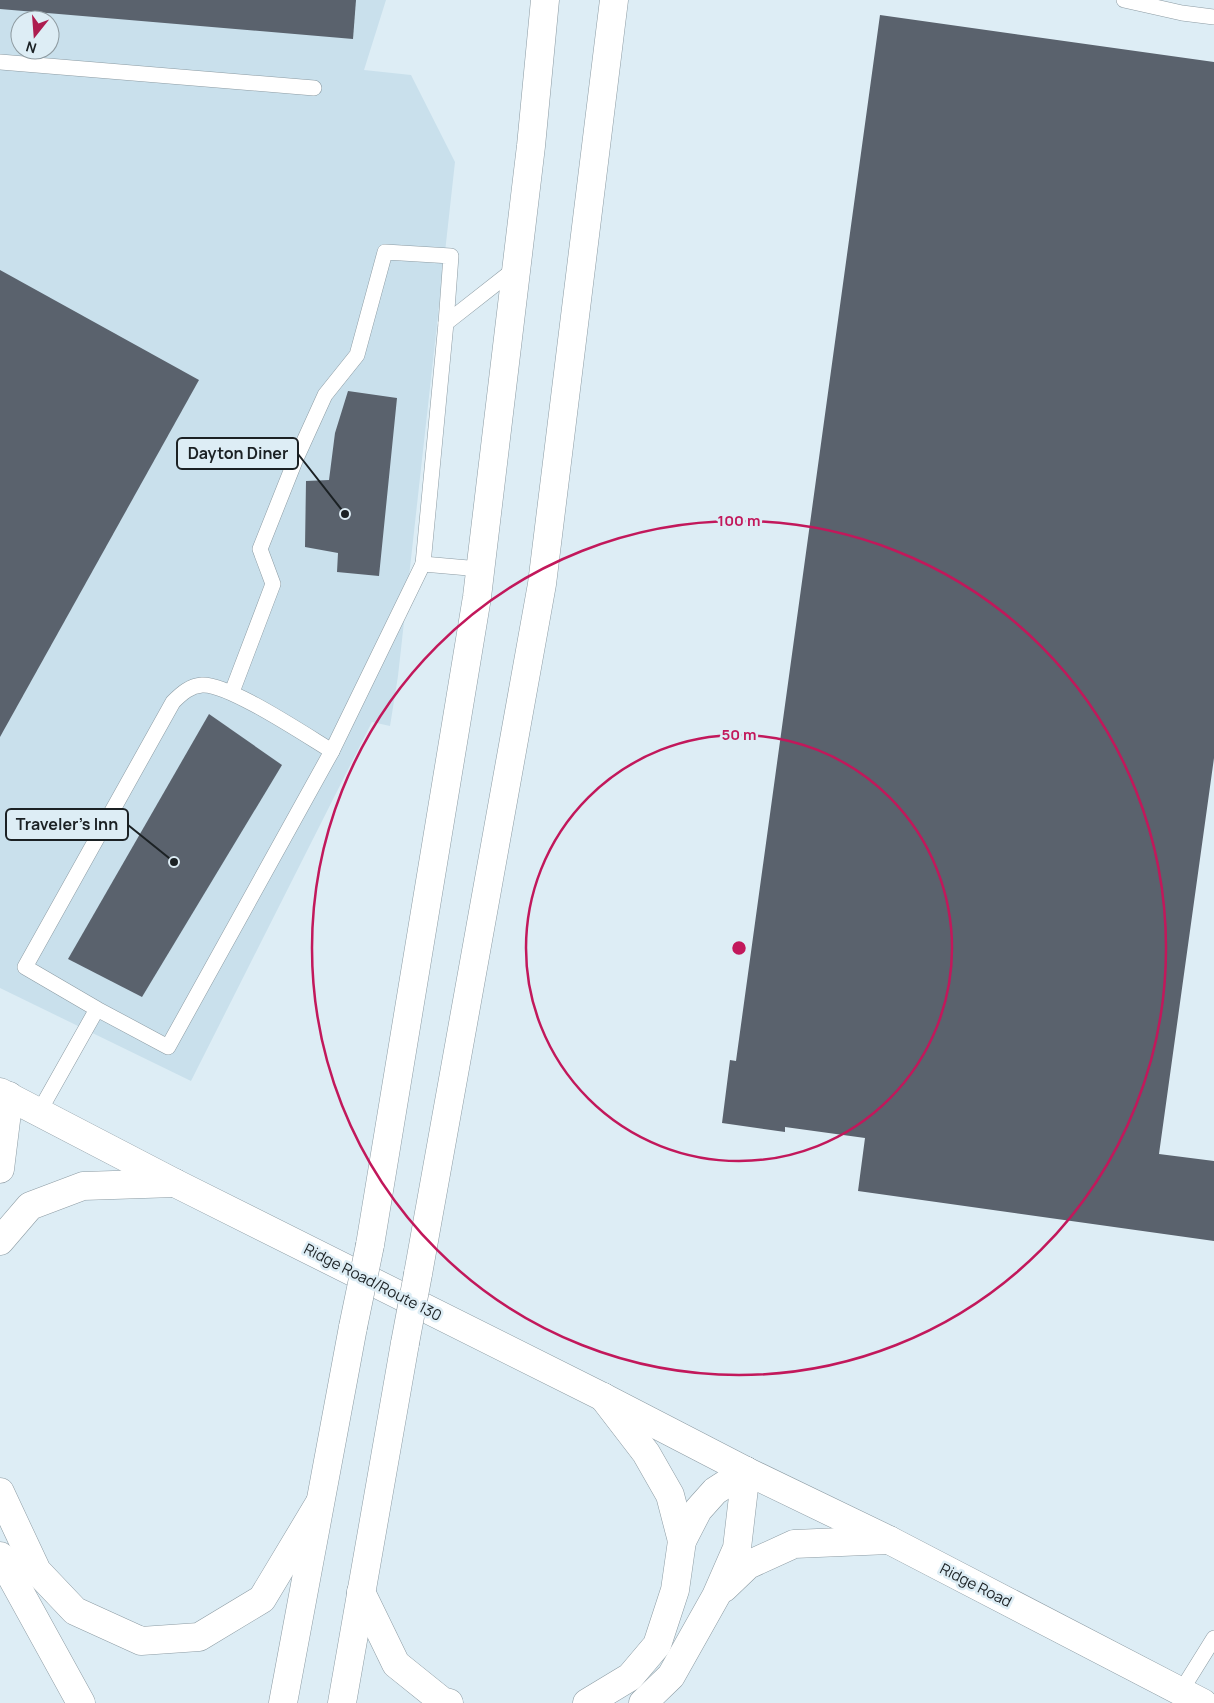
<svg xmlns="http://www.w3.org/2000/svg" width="1214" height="1703" font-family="Manrope,sans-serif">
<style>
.built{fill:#c9e0ec;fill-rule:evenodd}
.building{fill:#5a626d}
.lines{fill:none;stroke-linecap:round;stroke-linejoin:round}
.service-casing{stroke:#8c9ba3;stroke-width:16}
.tertiary-casing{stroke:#8c9ba3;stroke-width:29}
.trunk-casing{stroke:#8c9ba3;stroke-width:29}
.service{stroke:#fff;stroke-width:15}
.tertiary{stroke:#fff;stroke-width:28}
.trunk{stroke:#fff;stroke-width:28}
.trunk-bridge-casing{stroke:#8c9ba3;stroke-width:29;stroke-linecap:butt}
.trunk-bridge{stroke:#fff;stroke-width:28}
.ring{fill:none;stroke:#c2185b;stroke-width:2.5}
.labels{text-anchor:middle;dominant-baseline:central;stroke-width:5;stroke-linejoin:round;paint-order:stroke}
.street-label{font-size:15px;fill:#1b2124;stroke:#ddedf5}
.centre{fill:#c2185b;stroke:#ddedf5;stroke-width:2.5}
.ring-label{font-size:15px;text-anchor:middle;font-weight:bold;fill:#c2185b;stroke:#ddedf5;stroke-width:5;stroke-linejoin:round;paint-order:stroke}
.leader{fill:none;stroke:#1b2124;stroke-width:2}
.callout-dot{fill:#1b2124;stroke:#ddedf5;stroke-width:2}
.callout{fill:#ddedf5;stroke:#1b2124;stroke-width:2}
.callout-label{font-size:16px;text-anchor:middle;font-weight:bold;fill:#1b2124}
</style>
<rect width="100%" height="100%" fill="#ddedf5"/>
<path class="built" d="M0,0h386l-22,70 47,5 44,87 -57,514 -8,50 -18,-4 -181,359 -191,-93zM20,20h30v30h-30z"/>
<g class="building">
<polygon points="0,0 356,0 353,39 0,9"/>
<polygon points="880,15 1214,62 1214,758 1159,1154 1214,1161 1214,1241 858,1191 865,1138 785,1127 785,1132 722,1123 730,1060 736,1061"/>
<polygon points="0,270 199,380 0,737"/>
<polygon points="348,391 397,398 379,576 337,572 338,553 305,547 306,481 329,480 335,433"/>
<polygon points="209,714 282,765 142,997 68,959"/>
</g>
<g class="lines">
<defs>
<g id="service">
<polyline points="1124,0 1182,13 1214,17"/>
<polyline points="0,62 314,88"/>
<polyline points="423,564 480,569"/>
<polyline points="232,692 273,584 260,549 295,461 325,395 357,355 385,252 451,256 446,323"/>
<polyline points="332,751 423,564 446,323 516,268"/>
<path d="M39,1112l58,-103 -72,-42 148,-265c9,-9 17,-16 29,-17 26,-2 105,51 130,66l-164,296 -71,-38"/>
<polyline points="1181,1691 1214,1638"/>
</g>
<polyline id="tertiary" points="0,1092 175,1183 603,1397 746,1471 889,1540 1203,1703"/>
<g id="trunk">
<polyline points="0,1169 9,1096"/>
<polyline points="0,1241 30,1206 83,1186 175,1183"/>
<polyline points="370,1245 477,597 531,146 545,0"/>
<polyline points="418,1274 542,584 614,0"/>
<polyline points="603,1397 646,1453 670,1495 682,1541"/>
<polyline points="0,1492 37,1571 75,1611 141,1641 199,1637 262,1599 319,1504"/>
<polyline points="0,1556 81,1703"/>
<polyline points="724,1588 748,1565 794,1544 889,1540"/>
<polyline points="361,1592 396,1664 442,1701 449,1703"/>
<polyline points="283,1703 353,1327"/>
<polyline points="342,1703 405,1343"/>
<polyline points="587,1703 630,1677 657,1645 675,1590 682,1541 698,1510 715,1491 746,1471"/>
<polyline points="643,1703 671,1676 716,1596 737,1548 746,1471"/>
</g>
</defs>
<use href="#service" class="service-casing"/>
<use href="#tertiary" class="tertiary-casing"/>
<use href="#trunk" class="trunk-casing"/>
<use href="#service" class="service"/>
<use href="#tertiary" class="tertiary"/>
<use href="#trunk" class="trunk"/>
<defs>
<g id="trunk-bridge">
<polyline points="353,1327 370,1245"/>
<polyline points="405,1343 418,1274"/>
</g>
</defs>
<use href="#trunk-bridge" class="trunk-bridge-casing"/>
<use href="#trunk-bridge" class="trunk-bridge"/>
</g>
<g class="ring">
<circle cx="739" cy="948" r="213"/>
<circle cx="739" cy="948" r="427"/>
</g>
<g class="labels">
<g class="street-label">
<text transform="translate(373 1282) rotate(27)">Ridge Road/Route 130</text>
<text transform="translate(976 1585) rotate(27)">Ridge Road</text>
</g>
</g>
<circle cx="739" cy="948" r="8" class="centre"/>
<g class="ring-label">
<text x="739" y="526">100 m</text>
<text x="739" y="740">50 m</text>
</g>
<path class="leader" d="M345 514L298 454M174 862L128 825"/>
<g class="callout-dot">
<circle cx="345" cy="514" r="5"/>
<circle cx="174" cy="862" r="5"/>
</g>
<g class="callout">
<rect x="177" y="438" width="121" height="31" rx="5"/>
<rect x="6" y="809" width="122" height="31" rx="5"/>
</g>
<g class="callout-label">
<text x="238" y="459">Dayton Diner</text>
<text x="67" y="830">Traveler's Inn</text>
</g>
<g transform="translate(35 35) rotate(197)"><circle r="24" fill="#ddedf5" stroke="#8f9ba1"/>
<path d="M0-4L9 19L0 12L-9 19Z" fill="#ad1c4f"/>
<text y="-8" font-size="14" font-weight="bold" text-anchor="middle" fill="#1b2124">N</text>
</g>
</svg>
